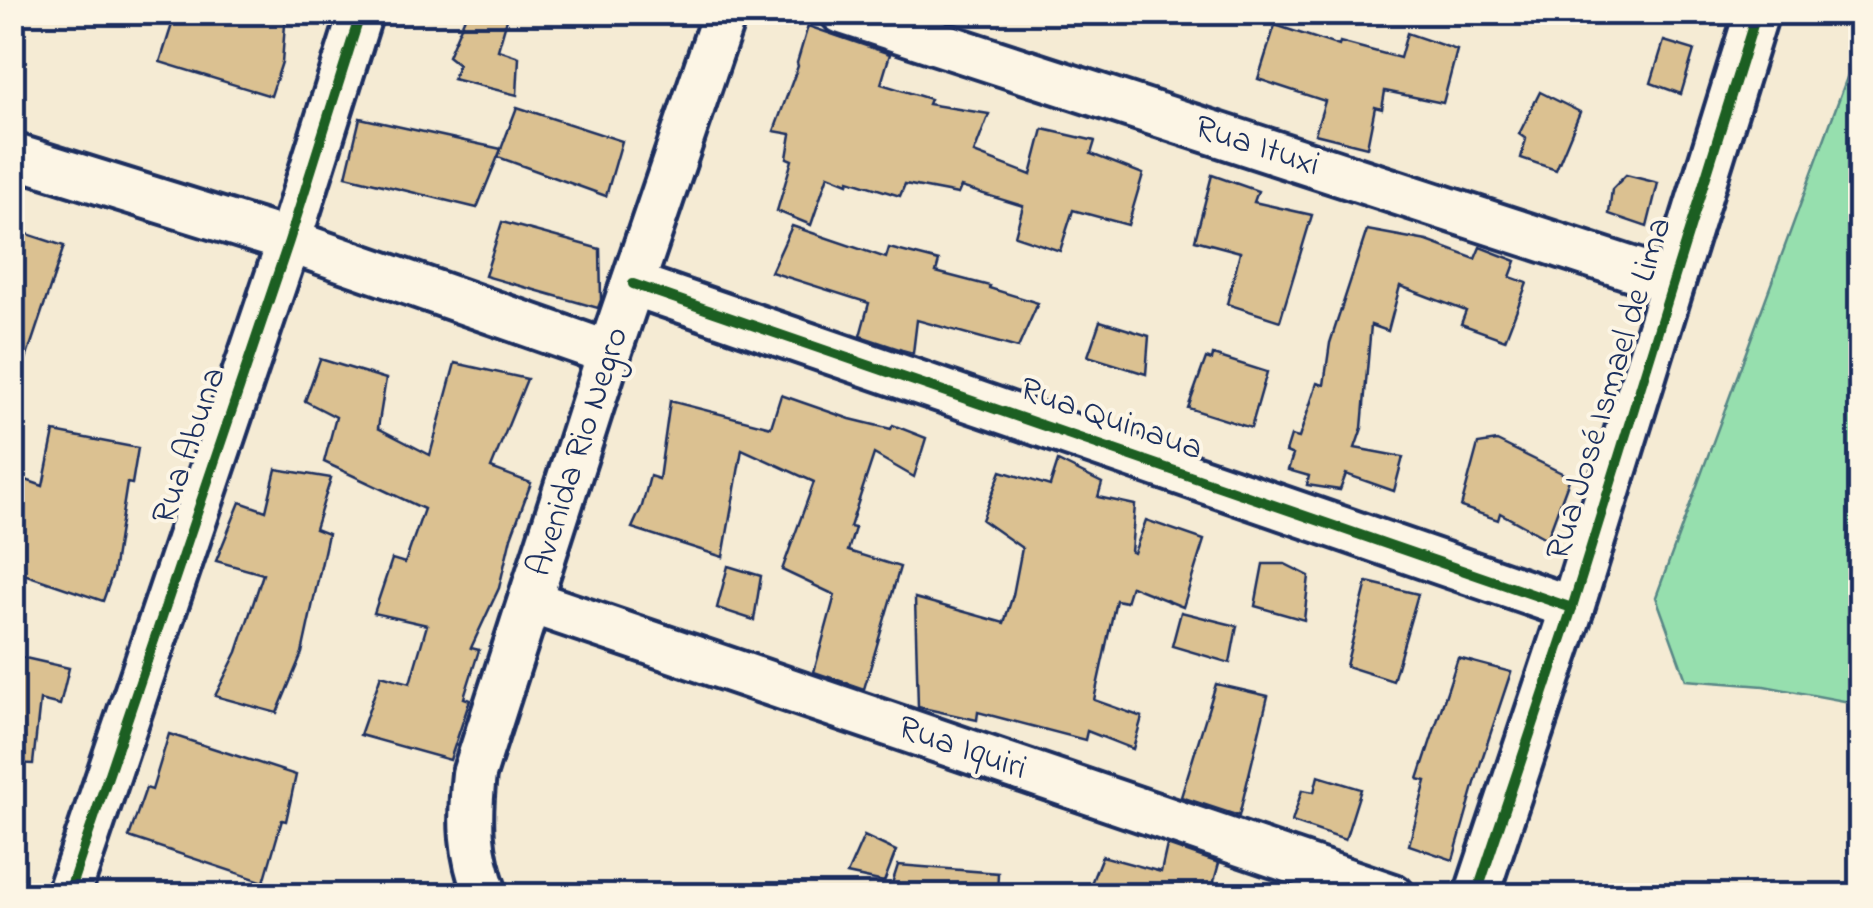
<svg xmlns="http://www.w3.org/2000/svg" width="1873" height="908" font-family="'Indie Flower',sans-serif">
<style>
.green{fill:#96dfae;stroke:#588786;stroke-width:2.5}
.building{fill:#dbc191;stroke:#1b2f5e;stroke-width:2.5}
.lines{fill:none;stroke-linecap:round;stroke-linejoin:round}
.minor-casing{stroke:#1b2f5e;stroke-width:50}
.minor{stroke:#fcf5e5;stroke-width:42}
.cycleway-casing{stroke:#fcf5e5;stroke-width:16}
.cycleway{stroke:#1b5e20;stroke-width:10}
.labels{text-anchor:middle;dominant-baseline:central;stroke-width:8;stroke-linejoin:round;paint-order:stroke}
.street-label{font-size:35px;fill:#1b2f5e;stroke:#fcf5e5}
</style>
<rect width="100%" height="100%" fill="#f5ebd4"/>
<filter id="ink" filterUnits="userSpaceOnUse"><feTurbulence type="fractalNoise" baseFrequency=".01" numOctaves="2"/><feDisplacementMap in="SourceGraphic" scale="20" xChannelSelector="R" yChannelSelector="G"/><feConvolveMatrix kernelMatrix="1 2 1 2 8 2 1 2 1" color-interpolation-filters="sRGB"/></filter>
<g filter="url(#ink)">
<polygon class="green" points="1860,42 1860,704 1764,686 1686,680 1656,597"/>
<g class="building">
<polygon points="176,12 286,12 282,62 271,96 160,62"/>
<polygon points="467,12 509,12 498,50 519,57 517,95 453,79 458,64 448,56"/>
<polygon points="1275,25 1339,46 1340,42 1400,58 1407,33 1457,50 1443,103 1385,91 1382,109 1375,107 1367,147 1315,134 1325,101 1258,79"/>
<polygon points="808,26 890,54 881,84 930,99 928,104 989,114 974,153 1031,175 1043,129 1095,141 1091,154 1143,174 1128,225 1073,210 1060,251 1015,236 1023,206 961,187 958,194 905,184 900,196 849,180 848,183 828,175 811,225 777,211 792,160 787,158 791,134 774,131 798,66 797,63"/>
<polygon points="1664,41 1694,50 1681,94 1651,83"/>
<polygon points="1540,92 1580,112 1556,170 1521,158 1526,139 1519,134"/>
<polygon points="517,107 622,141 606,196 498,157"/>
<polygon points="360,118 501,149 477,208 346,176"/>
<polygon points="1212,175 1258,191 1254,202 1312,215 1280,321 1227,304 1240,252 1195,240"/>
<polygon points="1626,175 1658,183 1647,227 1609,214 1612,189"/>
<polygon points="502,222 600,249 601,300 598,308 485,276"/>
<polygon points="792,226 886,258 889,248 939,261 936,272 990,286 989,288 1038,303 1018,348 917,320 913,353 902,350 860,336 869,303 771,272"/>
<polygon points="12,229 64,246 18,383 12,382"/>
<polygon points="1367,230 1427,241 1475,259 1480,247 1516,261 1510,277 1527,283 1505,340 1461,324 1466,311 1400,286 1388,331 1371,325 1362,428 1355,448 1403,457 1394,491 1346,474 1340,490 1307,485 1309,476 1288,470 1293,455 1286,452 1291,436 1299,438 1317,383 1324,385 1330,343"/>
<polygon points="1100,321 1149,336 1146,374 1088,356"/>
<polygon points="1213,355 1267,372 1251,428 1188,408 1206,358 1212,360"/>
<polygon points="320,359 386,379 378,428 430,455 455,363 527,379 491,468 531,483 511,537 499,588 471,648 479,650 464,698 470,700 450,760 360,735 381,675 410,683 427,625 374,613 392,559 405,563 424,509 324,462 336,417 305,401"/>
<polygon points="781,395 850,419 891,429 893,425 926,438 914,477 874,454 850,527 855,528 848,551 900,567 864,689 814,672 835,595 782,570 814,482 742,449 723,557 632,528 642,506 650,476 659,479 670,401 771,427"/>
<polygon points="54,432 138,448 132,484 127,483 113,573 103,601 12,570 12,475 43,486"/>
<polygon points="1497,441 1570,477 1547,539 1500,513 1498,520 1461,507 1478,444"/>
<polygon points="1058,461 1102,483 1098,497 1135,505 1131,552 1134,553 1146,520 1204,540 1183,607 1131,586 1126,602 1116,600 1094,700 1142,717 1133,749 1087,731 1085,740 978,712 977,720 918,707 915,598 1004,623 1013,595 1022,548 982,520 1001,471 1050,486"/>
<polygon points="276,469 331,478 315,529 328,534 302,653 277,713 215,696 237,652 263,574 216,561 240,502 266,511"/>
<polygon points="1263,564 1285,564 1309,576 1304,620 1255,606"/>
<polygon points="728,566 761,576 754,620 717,608"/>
<polygon points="1367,582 1418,594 1393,681 1346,666"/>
<polygon points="1181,612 1237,626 1230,663 1172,646"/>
<polygon points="12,655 69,668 60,705 40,700 33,764 12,763"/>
<polygon points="1458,658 1511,672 1481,762 1453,860 1409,845 1426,781 1418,779"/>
<polygon points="1216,684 1268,696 1239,816 1181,797"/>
<polygon points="169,734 296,775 286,821 282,820 264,882 129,837 146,788 152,790"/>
<polygon points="1318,776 1361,789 1345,840 1292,822 1302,790 1314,792"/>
<polygon points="864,836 896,851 884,882 847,874"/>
<polygon points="1167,845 1219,863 1210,896 1086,896 1102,856 1161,872"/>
<polygon points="898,865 998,873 997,896 888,896"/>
</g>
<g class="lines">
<defs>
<g id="minor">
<polyline points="842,12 1672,282"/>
<polyline points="12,155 289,241 609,353"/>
<polyline points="633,284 1572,608"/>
<polyline points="531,602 1393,896"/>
<polyline points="73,896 70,889 289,241 361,12"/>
<path d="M486,896c-17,-45 -17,-76 -12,-122l135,-421 116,-341"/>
<polyline points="1476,896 1572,608 1757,12"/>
</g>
</defs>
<use href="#minor" class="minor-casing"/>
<use href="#minor" class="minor"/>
<defs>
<g id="cycleway">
<polyline points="633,284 1572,608"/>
<polyline points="73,896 70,889 289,241 361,12"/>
<polyline points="1476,896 1572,608 1757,12"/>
</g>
</defs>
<use href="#cycleway" class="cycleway-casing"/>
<use href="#cycleway" class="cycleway"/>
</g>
</g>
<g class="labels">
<g class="street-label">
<text transform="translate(1257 147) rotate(18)">Rua Ituxi</text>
<text transform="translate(1610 389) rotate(-73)">Rua José Ismael de Lima</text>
<text transform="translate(1111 420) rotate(19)">Rua Quinaua</text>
<text transform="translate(190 446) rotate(-71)">Rua Abuna</text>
<text transform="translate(579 452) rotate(-72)">Avenida Rio Negro</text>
<text transform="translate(962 749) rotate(19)">Rua Iquiri</text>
</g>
</g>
<rect width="1873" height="908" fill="none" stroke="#fcf5e5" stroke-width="50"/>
<rect x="25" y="25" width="1823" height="858" fill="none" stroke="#1b2f5e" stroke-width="4" filter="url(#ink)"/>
</svg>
